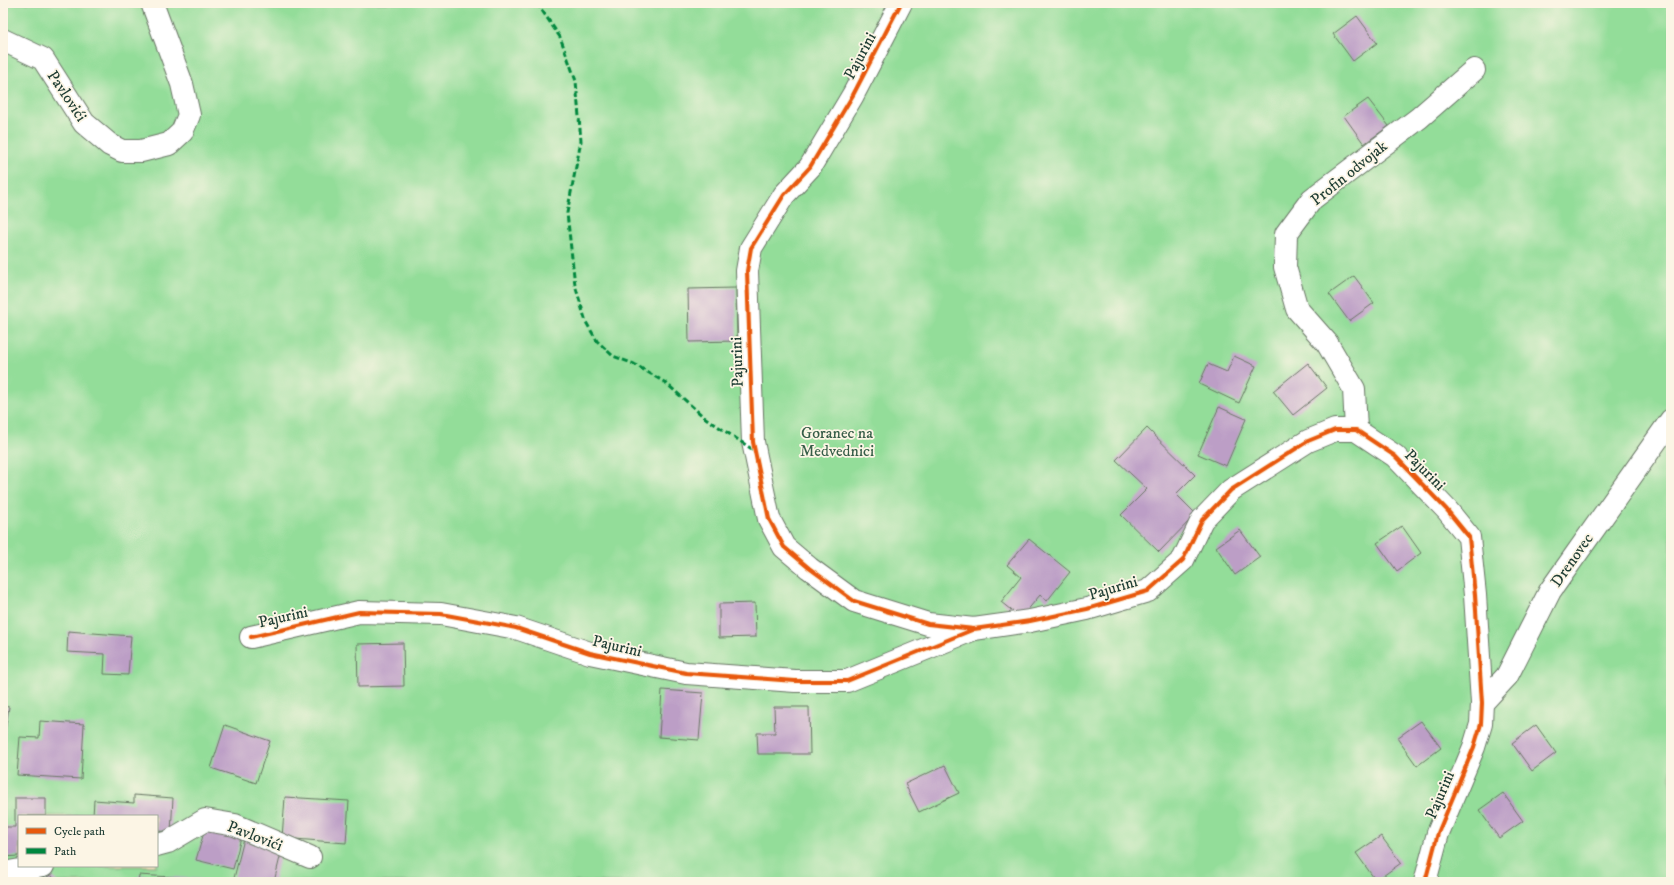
<svg xmlns="http://www.w3.org/2000/svg" width="1674" height="885" font-family="'IM FELL DW Pica',serif">
<style>
.green{fill:#93dd99;stroke:#598d66;fill-rule:evenodd}
.building{fill:#bc9ec6}
.lines{fill:none;stroke-linecap:round;stroke-linejoin:round}
.street-casing{stroke:#687564;stroke-width:24}
.street{stroke:#fff;stroke-width:22}
.quiet{stroke:#00873e;stroke-width:3;stroke-dasharray:6 3;stroke-linecap:butt}
.cycleway-casing{stroke:#fcf5e5;stroke-width:6}
.cycleway{stroke:#e8590c;stroke-width:4}
.labels{text-anchor:middle;dominant-baseline:central;stroke-width:3.5;stroke-linejoin:round;paint-order:stroke}
.street-label{font-size:16px;fill:#1f3d34;stroke:#fcf5e5}
.park-label{font-size:16px;fill:#365d48;stroke:#fcf5e5}
</style>
<rect width="100%" height="100%" fill="#fcf5e5"/>
<filter id="ink" filterUnits="userSpaceOnUse"><feTurbulence type="fractalNoise" baseFrequency=".025" numOctaves="2"/><feDisplacementMap in="SourceGraphic" scale="8" xChannelSelector="R" yChannelSelector="G"/><feConvolveMatrix kernelMatrix="1 2 1 2 8 2 1 2 1" color-interpolation-filters="sRGB"/></filter>
<filter id="wash" filterUnits="userSpaceOnUse"><feTurbulence type="fractalNoise" baseFrequency=".012" numOctaves="4" result="noise"/><feDisplacementMap in="SourceGraphic" scale="16" xChannelSelector="R" yChannelSelector="G"/><feGaussianBlur stdDeviation="0.9" result="paint"/><feColorMatrix in="noise" values="0 0 0 0 0 0 0 0 0 0 0 0 0 0 0 0 0 1.4 0 .05"/><feComposite in="paint" operator="in"/></filter>
<g filter="url(#wash)">
<rect width="100%" height="100%" fill="#f1dcbc"/>
<path class="green" d="M3,3h1668v879h-1668zM19,816h138v50h-138z"/>
<g id="blocks">
<g class="building">
<polygon points="1357,16 1377,43 1353,61 1333,34"/>
<polygon points="1368,99 1389,126 1364,144 1344,116"/>
<polygon points="1354,276 1374,303 1349,321 1329,294"/>
<polygon points="736,288 737,341 689,342 688,289"/>
<polygon points="1234,356 1256,366 1239,403 1199,384 1208,364 1227,372"/>
<polygon points="1308,363 1327,388 1293,415 1273,391"/>
<polygon points="1219,407 1246,419 1226,466 1198,454"/>
<polygon points="1147,428 1195,475 1176,494 1196,514 1159,552 1121,515 1147,489 1116,460"/>
<polygon points="1402,526 1421,553 1397,571 1377,543"/>
<polygon points="1240,530 1260,557 1235,575 1216,547"/>
<polygon points="1029,539 1070,572 1047,601 1040,595 1021,618 1001,602 1021,577 1007,565"/>
<polygon points="755,603 756,637 719,638 719,604"/>
<polygon points="68,631 131,636 128,675 104,674 105,654 67,652"/>
<polygon points="403,643 404,686 358,687 357,644"/>
<polygon points="662,690 703,693 699,740 659,737"/>
<polygon points="3,706 9,707 4,737 3,737"/>
<polygon points="774,707 809,707 810,754 758,754 757,733 775,733"/>
<polygon points="40,721 84,724 81,779 17,775 20,737 39,738"/>
<polygon points="1421,721 1441,748 1417,766 1397,738"/>
<polygon points="225,725 270,741 256,783 211,768"/>
<polygon points="1536,725 1556,753 1532,771 1512,743"/>
<polygon points="945,765 959,793 919,812 905,784"/>
<polygon points="1503,793 1523,821 1499,838 1479,810"/>
<polygon points="134,795 173,798 171,832 157,831 157,816 93,816 94,800 134,803"/>
<polygon points="285,797 349,801 346,843 282,838"/>
<polygon points="15,798 46,798 46,816 19,816 19,856 3,857 3,827 15,827"/>
<polygon points="206,825 242,834 233,869 196,860"/>
<polygon points="1381,836 1401,863 1376,881 1356,853"/>
<polygon points="244,839 282,849 274,882 233,882"/>
<polygon points="139,875 201,879 201,882 138,882"/>
<polygon points="52,876 57,882 44,882"/>
</g>
</g>
</g>
<g filter="url(#ink)">
<use href="#blocks" fill-opacity="0" stroke="#687564" stroke-width="1"/>
<g class="lines">
<defs>
<g id="street">
<polyline points="901,3 853,95 810,167 784,195 751,248 747,271 753,442 769,519 784,547 809,568 854,601 928,624 974,629 1030,621 1087,609 1148,591 1183,560 1202,520 1231,490 1308,441 1335,430 1356,430 1395,456 1447,510 1469,537 1475,595 1482,703 1481,724 1474,747 1438,833 1425,882"/>
<polyline points="3,40 43,59 84,123 110,145 122,151 141,151 169,144 182,132 189,115 182,84 152,3"/>
<polyline points="1356,430 1354,389 1327,343 1297,309 1285,267 1286,234 1312,199 1419,118 1474,70"/>
<polyline points="251,637 359,612 441,614 516,628 590,653 686,673 795,681 847,681 972,630"/>
<polyline points="1482,703 1507,676 1550,591 1671,420"/>
<polyline points="157,845 168,842 205,820 235,825 310,857"/>
<polyline points="3,873 43,866"/>
</g>
</defs>
<use href="#street" class="street-casing"/>
<use href="#street" class="street"/>
<polyline class="quiet" points="537,3 560,37 576,81 581,141 567,213 575,285 586,322 597,341 613,356 634,364 666,383 704,417 755,451"/>
<defs>
<g id="cycleway">
<polyline points="901,3 853,95 810,167 784,195 751,248 747,271 753,442 769,519 784,547 809,568 854,601 928,624 974,629 1030,621 1087,609 1148,591 1183,560 1202,520 1231,490 1308,441 1335,430 1356,430 1395,456 1447,510 1469,537 1475,595 1482,703 1481,724 1474,747 1438,833 1425,882"/>
<polyline points="251,637 359,612 441,614 516,628 590,653 686,673 795,681 847,681 972,630"/>
</g>
</defs>
<use href="#cycleway" class="cycleway-casing"/>
<use href="#cycleway" class="cycleway"/>
</g>
</g>
<g class="labels">
<g class="street-label">
<text transform="translate(860 56) rotate(-62)">Pajurini</text>
<text transform="translate(67 96) rotate(56)">Pavlovići</text>
<text transform="translate(1349 173) rotate(-39)">Profin odvojak</text>
<text transform="translate(737 362) rotate(-92)">Pajurini</text>
<text transform="translate(1425 470) rotate(45)">Pajurini</text>
<text transform="translate(1572 560) rotate(-55)">Drenovec</text>
<text transform="translate(1113 588) rotate(-17)">Pajurini</text>
<text transform="translate(283 617) rotate(-13)">Pajurini</text>
<text transform="translate(617 646) rotate(13)">Pajurini</text>
<text transform="translate(1440 795) rotate(-67)">Pajurini</text>
<text transform="translate(255 836) rotate(21)">Pavlovići</text>
</g>
<g class="park-label">
<text x="837" y="433">Goranec na<tspan x="837" dy="18">Medvednici</tspan></text>
</g>
</g>
<rect width="1674" height="885" fill="none" stroke="#fcf5e5" stroke-width="16"/>
<rect x="18" y="815" width="140" height="52" fill="#fcf5e5" stroke="#a4ab9e"/>
<rect x="26" y="828" width="20" height="6" fill="#e8590c" stroke="#a4ab9e"/>
<text x="54" y="835" font-size="12" fill="#1f3d34">Cycle path</text>
<rect x="26" y="848" width="20" height="6" fill="#00873e" stroke="#a4ab9e"/>
<text x="54" y="855" font-size="12" fill="#1f3d34">Path</text>
</svg>
